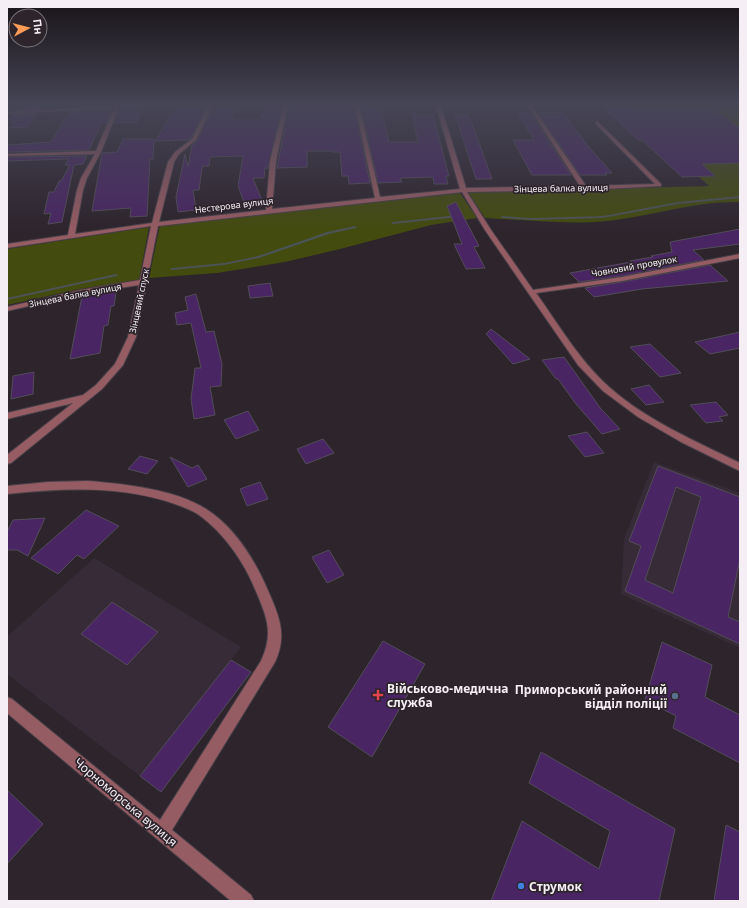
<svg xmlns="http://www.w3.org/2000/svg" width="747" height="908" font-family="'Noto Sans',sans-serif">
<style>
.built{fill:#382b38}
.green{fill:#434b0e}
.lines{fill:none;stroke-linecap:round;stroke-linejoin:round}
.stream{fill:#4c5354;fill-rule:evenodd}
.building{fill:#492663;stroke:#524c58;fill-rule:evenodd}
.minor-casing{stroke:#494048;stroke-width:2}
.minor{fill:#965c63;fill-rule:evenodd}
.health-dot{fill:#e0444e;stroke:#2d242c;stroke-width:1.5}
.service-dot{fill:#5c6f8a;stroke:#2d242c;stroke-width:1.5}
.shop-dot{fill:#3f7fe0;stroke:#2d242c;stroke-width:1.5}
.labels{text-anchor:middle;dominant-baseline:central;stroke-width:3.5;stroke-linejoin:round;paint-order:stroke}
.far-street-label{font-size:9px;fill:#f5eef4;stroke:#2d242c}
.near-poi-label{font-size:12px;font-weight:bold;fill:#f5eef4;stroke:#2d242c;text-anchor:start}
.near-street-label{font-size:12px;fill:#f5eef4;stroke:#2d242c}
</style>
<rect width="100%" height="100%" fill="#2d242c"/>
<g class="built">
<polygon points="654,462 740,493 740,648 621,594 624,539"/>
<polygon points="94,558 241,647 140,776 7,674 7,637"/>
</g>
<g class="green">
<path d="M617,104h123v98c-45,-1 -88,14 -133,19 -41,4 -81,-1 -122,-3l-17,-26 241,-6z"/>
<polygon points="460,193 477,218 431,225 340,249 285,262 217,273 149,278 160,225"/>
<polygon points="149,227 139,280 80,289 7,305 7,249"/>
</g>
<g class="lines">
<g class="stream">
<polygon points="740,196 740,198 678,204 603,218 531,220 502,218 501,217 502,216 531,218 603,216 678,202"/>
<polygon points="458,215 459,216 459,217 393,224 391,223 393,222"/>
<polygon points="355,226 357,227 356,228 329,234 259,258 224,265 172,270 170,269 172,268 224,263 258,256 327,232"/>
<polygon points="116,274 118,275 117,276 7,300 7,298"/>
</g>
</g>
<g class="building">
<polygon points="42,105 40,109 18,110 22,106"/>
<polygon points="264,106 282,106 268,168 265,168 264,178 253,178 263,203 245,205 238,186 243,156 210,157 209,166 203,166 202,168 199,190 193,190 196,210 178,212 176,197 185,154 188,167 192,145 197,141 213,107 237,107 232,119 260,119"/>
<polygon points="289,106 354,106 370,183 349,184 348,176 342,176 340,152 333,152 333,151 307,151 307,167 277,168"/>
<polygon points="206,107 191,138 188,140 155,141 175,108"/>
<polygon points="361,107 380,107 389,142 418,142 412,115 433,115 449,176 446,176 448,184 434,184 433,177 400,178 402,182 378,183"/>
<polygon points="142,108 137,122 114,123 120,109"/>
<polygon points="604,108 713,109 740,128 740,163 702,164 715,176 682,177 642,140 638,140"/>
<polygon points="112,110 106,123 101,123 89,150 7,152 7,145 51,142 69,112"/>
<polygon points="563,112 588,146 612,173 605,173 607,175 580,175 538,113"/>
<polygon points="518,113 530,113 571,175 532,175 513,140 534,140"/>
<polygon points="36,114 28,127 9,128 14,122 9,122 14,115"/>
<polygon points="455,115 469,115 492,179 476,179"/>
<polygon points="123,139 154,139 153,159 150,159 147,216 130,217 131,208 92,211 102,153 117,152"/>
<polygon points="87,156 83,164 74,165 62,222 48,224 51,213 44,214 49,192 54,192 59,181 61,181 70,165 65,165 69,159 7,161 7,157"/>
<polygon points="456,202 479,246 474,247 485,268 466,269 454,244 462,244 447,206"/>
<polygon points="740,229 740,244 693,250 704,260 622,276 579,282 570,273 631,262 630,261 653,257 651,256 672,252 670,242"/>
<polygon points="710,265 728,281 642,289 594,297 585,288 622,282"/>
<polygon points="270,283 273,296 250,298 248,286"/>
<polygon points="116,292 114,306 111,306 108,325 104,326 100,353 70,359 82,296"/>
<polygon points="196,294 206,332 214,331 222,364 221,386 210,387 215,415 194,419 191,399 195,368 201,368 191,323 177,325 175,313 188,310 185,297"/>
<polygon points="491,329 530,359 513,364 486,334"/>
<polygon points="740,332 740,348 710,354 695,342"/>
<polygon points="650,344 681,373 660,377 630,347"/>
<polygon points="564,357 601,409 620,429 602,434 576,404 558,379 556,379 542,360"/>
<polygon points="34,372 33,394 11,399 13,376"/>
<polygon points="649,385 664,402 646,405 631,389"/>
<polygon points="716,402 728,415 719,417 723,421 706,423 690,405"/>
<polygon points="248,411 259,430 236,439 224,420"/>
<polygon points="587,432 604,453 585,457 568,436"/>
<polygon points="323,439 334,453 306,464 297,449"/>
<polygon points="140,456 158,461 147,474 128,469"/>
<polygon points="170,457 192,468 198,465 207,479 188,487"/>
<path d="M658,466l82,31v62l-12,58 12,5v22l-115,-53 16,-45 -12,-5zM676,487l25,10 -28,96 -28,-13z"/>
<polygon points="260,482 268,499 247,506 240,489"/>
<polygon points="86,510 119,526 84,559 77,555 58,574 31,558"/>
<polygon points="45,518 28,556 17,550 7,550 7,532 13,520"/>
<polygon points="329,550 344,575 327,583 312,557"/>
<polygon points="112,602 158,632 127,665 81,634"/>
<polygon points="383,641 425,664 372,757 328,727"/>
<polygon points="662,642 712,665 705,697 740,715 740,763 673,728 676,716 645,700"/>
<polygon points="231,660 251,672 161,792 140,776"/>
<polygon points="541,752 675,829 659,901 491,901 522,821 599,869 610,831 529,783"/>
<polygon points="7,790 43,824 7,864"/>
<polygon points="726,825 740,832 740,901 714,901"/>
</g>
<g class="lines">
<defs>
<g id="minor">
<path d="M116,104h82l-79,3 -18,45 -14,26 -4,12 -8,44 77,-11 16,-61 7,-10 17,-13 17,-35h4l-17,36 -17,14 -5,8 -15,60 107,-12 4,-49 14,-57h4l-12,57 -4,48 103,-11 -20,-93 -46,-1h282l-2,2h-57l54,80 69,-2 -60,-61 2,-2 64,63v2l-77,4 -117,2 24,38 42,60 89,-13 118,-23v4l-118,23 -86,12c23,32 43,67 73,94 37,33 86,54 131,76v8l-59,-29 -43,-25 -35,-26 -25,-26 -93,-135 -23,-38 -304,34 -22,111 -13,28 -21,24 -91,74 -4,1v-9l66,-52 -66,16v-6l76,-18 13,-10 19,-21 13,-27 11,-52 -58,9 -74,17v-4l74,-17 59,-10 11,-54 -144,22v-4l61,-9 9,-45 4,-12 14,-24 -88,2v-2l89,-3 18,-43 -107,6v-2l108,-6zM359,105l77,1 24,83 -80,8zM441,106h87l52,80 -114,2z"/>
<path d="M88,481c36,3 87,8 118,28 29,18 50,53 63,84 11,25 18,43 6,69l-103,168 79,65 3,6h-23l-224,-188v-16l5,2 148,121 101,-159c13,-28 6,-44 -6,-72 -11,-27 -31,-56 -56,-74 -7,-5 -16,-8 -24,-11 -54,-19 -112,-16 -168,-10v-8l41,-4z"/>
</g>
</defs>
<use href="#minor" class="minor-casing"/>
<use href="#minor" class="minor"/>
</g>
<linearGradient id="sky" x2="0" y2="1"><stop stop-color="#191418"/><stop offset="0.45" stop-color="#464556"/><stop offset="1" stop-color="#464556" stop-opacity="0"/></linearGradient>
<rect width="747" height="232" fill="url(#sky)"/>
<path class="health-dot" d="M376 689h4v4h4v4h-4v4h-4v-4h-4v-4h4z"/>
<circle class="service-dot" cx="675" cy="696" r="4"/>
<circle class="shop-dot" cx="521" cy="886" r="4"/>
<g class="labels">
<g class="far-street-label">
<text transform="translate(561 188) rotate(-1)">Зінцева балка вулиця</text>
<text transform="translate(234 205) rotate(-7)">Нестерова вулиця</text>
<text transform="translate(634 266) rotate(-10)">Човновий провулок</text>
<text transform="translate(75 295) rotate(-11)">Зінцева балка вулиця</text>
<text transform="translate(139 301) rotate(-78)">Зінцевий спуск</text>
</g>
<g class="near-poi-label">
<text x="387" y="688">Військово-медична<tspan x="387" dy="14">служба</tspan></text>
<text x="667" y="689" text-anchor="end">Приморський районний<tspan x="667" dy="14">відділ поліції</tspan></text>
<text x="529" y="886">Струмок</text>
</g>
<g class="near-street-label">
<text transform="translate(126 802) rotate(40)">Чорноморська вулиця</text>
</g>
</g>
<rect width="747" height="908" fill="none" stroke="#f5eef4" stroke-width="16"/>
<g transform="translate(28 28) rotate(83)"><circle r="19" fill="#2d242c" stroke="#7d757c"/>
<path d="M0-3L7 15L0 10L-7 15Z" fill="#fe9c57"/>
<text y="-6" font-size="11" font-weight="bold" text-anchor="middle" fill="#f5eef4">Пн</text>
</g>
</svg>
